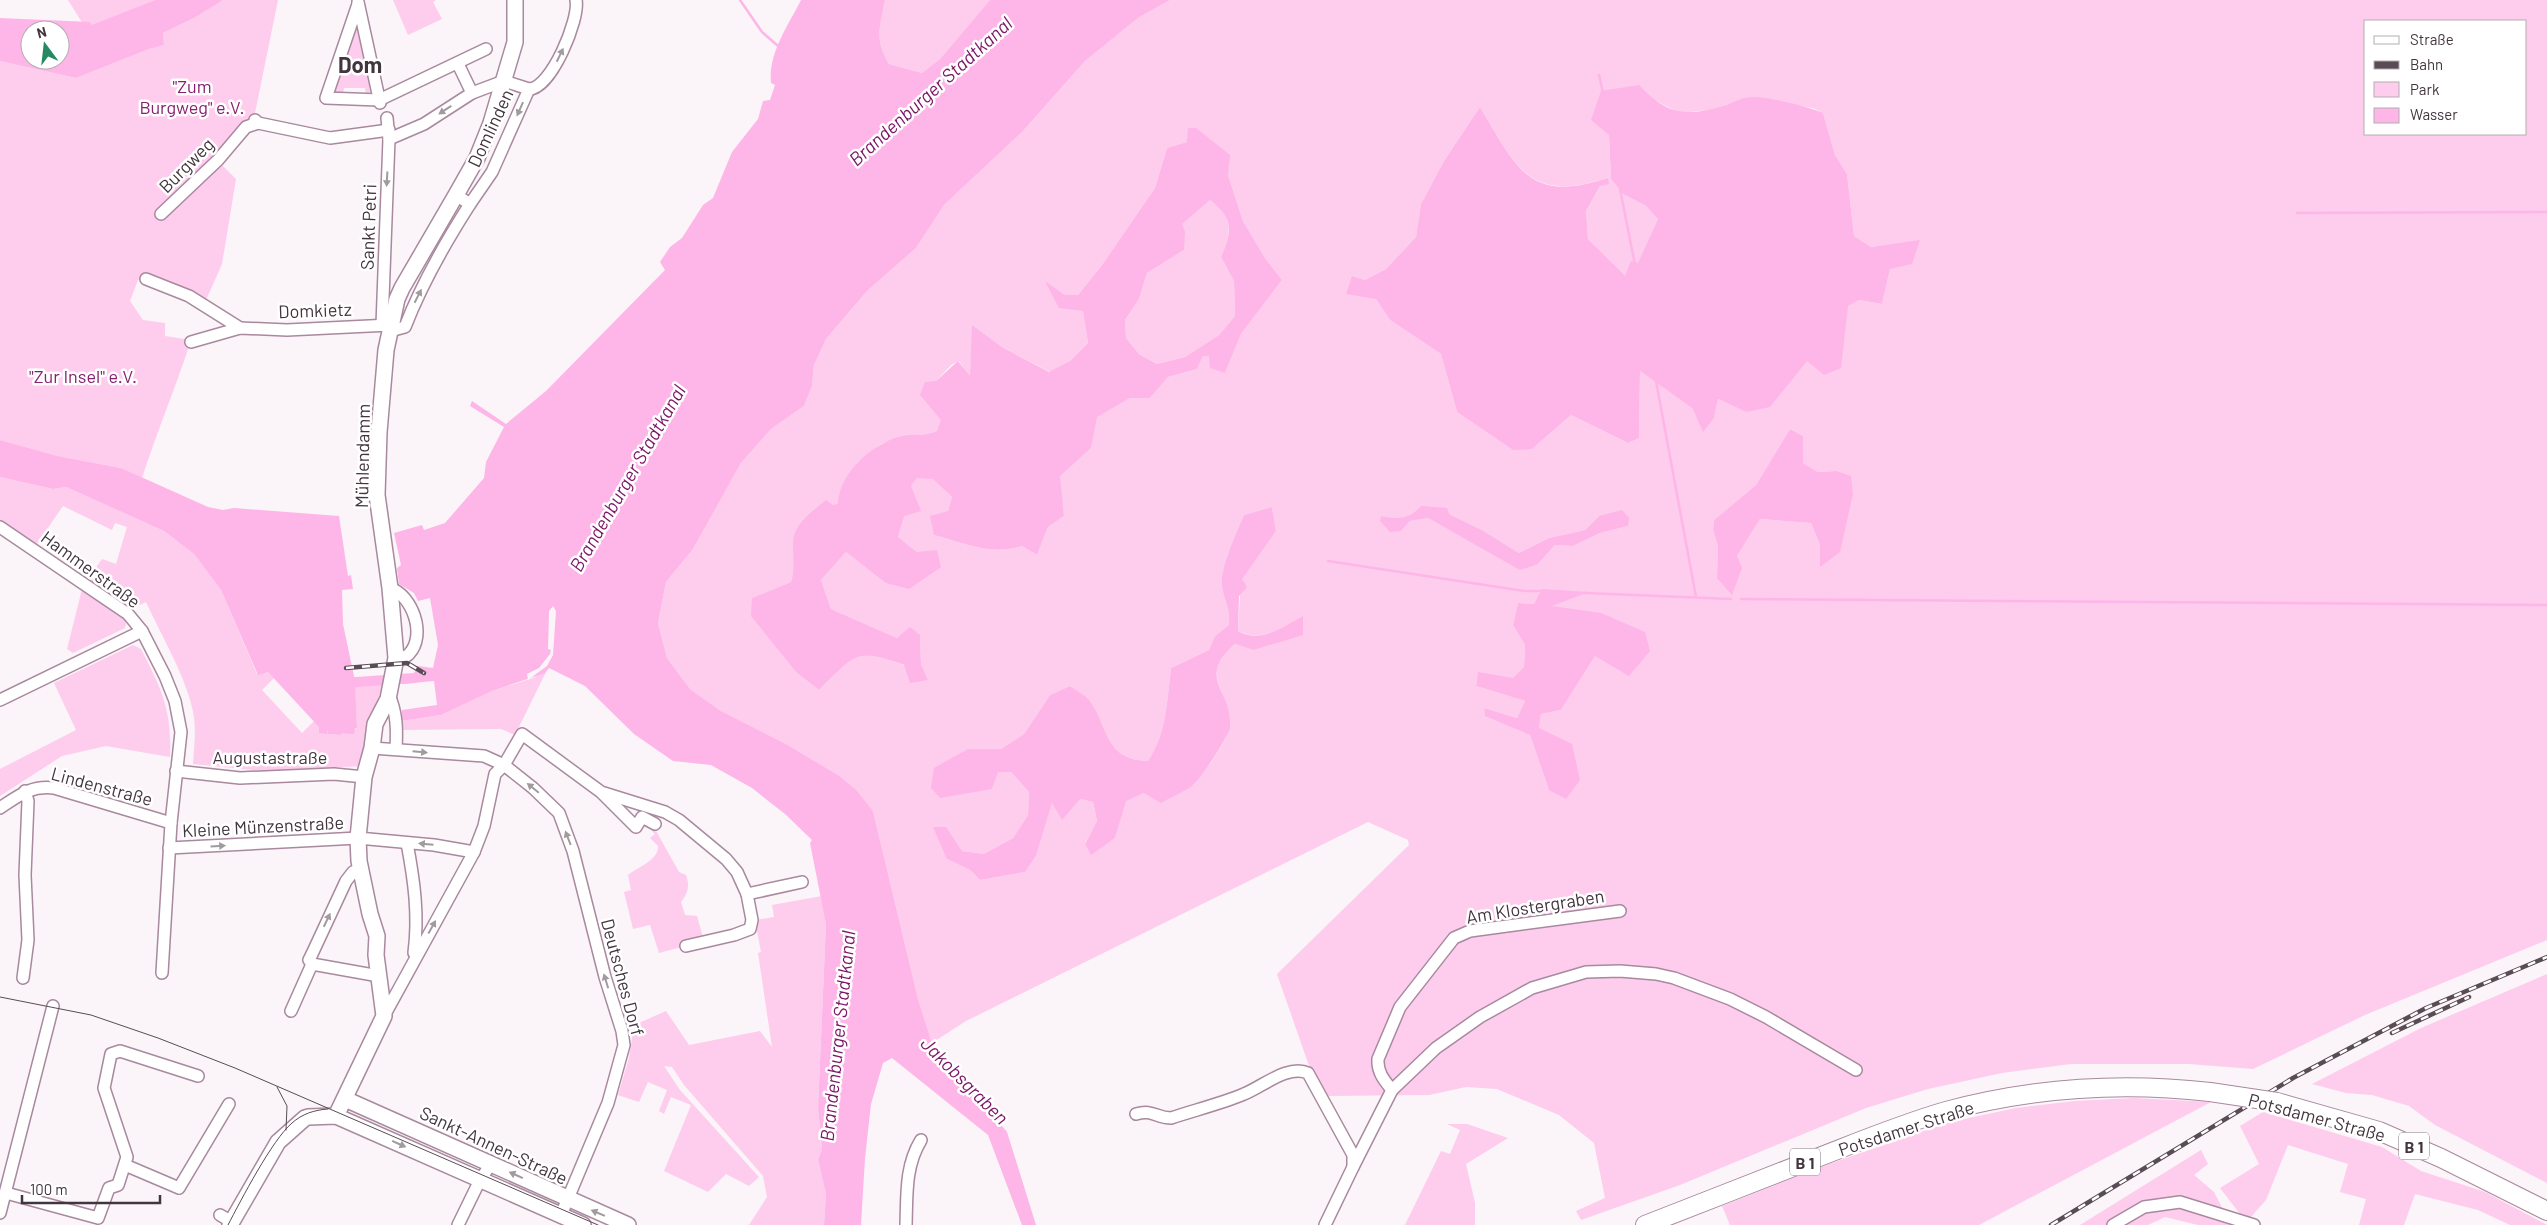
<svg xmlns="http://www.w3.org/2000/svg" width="2547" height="1225" font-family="Barlow,sans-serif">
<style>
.green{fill:#fecced;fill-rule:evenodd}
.water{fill:#fdb6e7;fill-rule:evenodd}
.pier{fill:#fbf4f8}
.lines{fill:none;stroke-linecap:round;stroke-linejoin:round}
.stream{stroke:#fdb6e7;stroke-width:2.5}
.canal{stroke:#fdb6e7;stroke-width:10}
.street-casing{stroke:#a8899e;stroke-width:14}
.secondary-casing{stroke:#a8899e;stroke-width:18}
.primary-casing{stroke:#a8899e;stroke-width:20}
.street{stroke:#fff;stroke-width:11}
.secondary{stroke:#fff;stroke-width:15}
.primary{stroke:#fff;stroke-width:18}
.tram{stroke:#594c54;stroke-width:1}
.rail-casing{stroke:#594c54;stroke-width:4.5}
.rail{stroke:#fff;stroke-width:2.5;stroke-dasharray:8;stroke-linecap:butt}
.primary-bridge-casing{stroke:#a8899e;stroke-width:20;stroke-linecap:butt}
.primary-bridge{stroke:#fff;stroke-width:18}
.oneway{fill:#a19a9e}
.labels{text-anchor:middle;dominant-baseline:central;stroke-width:5;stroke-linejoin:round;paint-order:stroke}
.shield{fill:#fff;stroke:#7b7278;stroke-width:1}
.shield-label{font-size:16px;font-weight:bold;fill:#43353e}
.park-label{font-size:18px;fill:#85216f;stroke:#fff}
.street-label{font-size:18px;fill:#43353e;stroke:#fff}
.water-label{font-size:19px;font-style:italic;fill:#7b1566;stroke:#fff}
.district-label{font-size:22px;font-weight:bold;fill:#43353e;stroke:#fff}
</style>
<rect width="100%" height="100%" fill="#fbf4f8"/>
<g class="green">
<polygon points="68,0 155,0 92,26 90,22 83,24"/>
<path d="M223,0h55l-24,118 -52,53 -19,7 22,-2 14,-14 17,17 -14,85 -16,36c-20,-11 -46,-30 -68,-20l-8,21 13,19 22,3v13l26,4c-15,47 -34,91 -49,138l-21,-10 -65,-12 -56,-16v-379l76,17 73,-29 15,-4 -1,-12 33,-16z"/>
<polygon points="393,0 436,0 433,2 442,19 408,35"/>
<path d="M885,0h105l-50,59 -18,14 -33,-9c-15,-25 -9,-37 -4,-64z"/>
<path d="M1170,0h1377v940l-182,75 -112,54 -64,-5h-118l-69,9 -74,16 -62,19 -186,77 -99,35 -5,-9 29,-13 -11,-55 -35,-28 -62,-26 -31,-2 -37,8 -101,1 -20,-33 -31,-89 132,-129 -1,-5 -40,-18 -402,199 -34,22 -14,-44 -45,-188 -35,-36 -52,-31 -65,-33 -31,-22 -23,-31 -9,-35 8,-41 27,-33 48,-86 30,-34 33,-23 8,-20 2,-21 12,-26 41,-48 49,-43 28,-43 78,-73 63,-71 53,-43zM2366,21h160v113h-160zM1752,97l61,11 10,5 12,42 12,19 7,62 17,11 49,-6 -30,28 -8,35 -23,-4 -12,6 -101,106 -28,-13 -4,19 -21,-9 -53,-38 -1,67 -11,5 -57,-28 -39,34h-20l-55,-37 -16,-58 -51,-34 -14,-21 -24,-23 13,4 21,-11 30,-32 5,-33 23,-43 36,-54c37,61 48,96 128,71l-8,8 -14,25 2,28 37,38 13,-13 20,-45 -12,-13 -23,-12 -12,-15 -2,-44 43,-36 28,14 29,-3zM1187,142l41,33 15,46 22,37 17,22 -41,54 -16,39 -16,-18 -6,1 -6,13 -29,8 -18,21h-20l-34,19 -5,31 -32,28 5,40 -16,11 -11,28 -15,-9c-29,10 -60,-3 -88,-11l14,-24 4,-14 -19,-19h-16l-6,8 -13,51 19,15 -55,12 -16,-12 -25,28 10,29 66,29 23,-3 1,29 7,16c-18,-11 -53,-34 -75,-23 -11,6 -24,25 -34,33l-22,-17 -45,-75 39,-16 4,-17 -2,-25 40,-35 5,-2 19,-40 24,-19 27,-10 11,2 18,-5 5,-11 -6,-39 15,-16 8,-4 11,16 3,-51 29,21 48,25 20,-11 18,-18 -5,-32 -37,-29 19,13h13l24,-30 53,-77 12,-40zM1790,429l13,7v27l15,9 18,-1 -16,74 -9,-22 -51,-4 -23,37 -20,22 1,-32 -5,-16 1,-10 42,-35zM1272,507l4,24 -35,48 -3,52c25,12 43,-3 65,-15l-50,34 -18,-6c-33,30 -12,36 -7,71 0,5 2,11 1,15 -6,18 -24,41 -35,55l-50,8 -19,8 -10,37 -24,16 -6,-11 12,-21 -4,-20 -13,-3 -28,3 -16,54 -11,16 -45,8 -10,-10 -23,-11 -1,-31 16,23 22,3 29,-16 15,-23 1,-23 -18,-20h-14l-5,17 -16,2 -8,-42h33l23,-15 26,-39 20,-9c6,4 15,9 19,15 22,28 13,57 59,60 19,-27 19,-61 23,-93l38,-18 6,-14 14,-11c1,-20 -5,-23 -7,-39 -3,-16 15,-55 22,-71zM1414,514h35l33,16 37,23 30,-15 36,-8 14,-14 29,10 -28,7 -27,13 -18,-1 -17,19 -74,-26 -36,-20 -18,3 -9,10 -20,-15 14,4zM1588,592l-37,14 13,3 31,47 -34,54 -20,4 -2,14 10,62 -19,-55 -45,-20 -1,-7 33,10 8,-17 -49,-15 2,-13 35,6 11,-12 1,-22 -12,-20 5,-22 16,1z"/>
<polygon points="354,23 357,25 371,91 366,96 365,88 344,88 343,95 331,94"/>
<path d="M1210,200c23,18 22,30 11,57l13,24 1,35 -16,19 -34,22 -28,7 -18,-10 -13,-16 -1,-18 14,-21 8,-26 37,-23 -3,-26z"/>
<path d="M0,477l53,12 13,-2 98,44 30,23 27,36 36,84 11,-2 6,6 -12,12 40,43 12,-12 6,6 -1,5 9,-3v5l13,1v-2l16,-5 -2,-42 29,-1 -16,36 -5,45 -98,5 -72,-7c1,-16 3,-31 1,-47 -5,-35 -33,-82 -48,-115l-17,8 -8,-6 6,-10 -27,-18 -7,9 -6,-5 15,-21 14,5 11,-37 -12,-4 -3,7 -49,-24 -26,38 -37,-24z"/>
<polygon points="82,589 124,617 126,624 125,628 73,653 67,649"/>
<path d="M133,645l8,4c21,41 31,61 29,108l-64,-11 -44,10 -62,40v-27l76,-39 -22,-47z"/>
<polygon points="548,668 515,735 501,729 401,730 401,721 441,715 492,691 533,678"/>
<path d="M655,829l24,43 7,3c4,11 2,18 -5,27l4,13 12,1 7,25 -45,12 -9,-28 -17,4 -9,-37 7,-2 -3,-15c10,-8 31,-15 30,-29l-8,-8 5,-4 -3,-3z"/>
<polygon points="822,896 826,924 818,1108 822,1149 818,1160 826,1194 824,1225 749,1225 767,1197 763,1176 684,1085 672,1067 664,1066 680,1090 759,1177 749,1186 726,1174 708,1192 664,1171 691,1105 671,1097 664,1114 659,1111 667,1090 648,1082 639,1102 618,1095 629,1058 633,1032 639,1023 666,1011 689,1045 760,1031 772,1047 758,953 761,952 755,920 774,917 772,905"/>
<polygon points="2547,974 2547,1183 2435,1125 2409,1106 2372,1095 2346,1093 2312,1084 2421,1028"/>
<polygon points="2134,1098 2211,1102 1979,1225 1730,1225 1722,1206 1826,1165 1950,1122 2016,1108 2075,1101"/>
<polygon points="2263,1112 2382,1147 2421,1171 2485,1192 2547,1225 2510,1225 2478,1210 2415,1194 2404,1225 2359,1225 2366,1199 2340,1192 2348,1164 2288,1145 2266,1200 2250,1218 2240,1214 2220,1188 2259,1164 2240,1126"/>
<polygon points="1447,1124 1467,1124 1508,1138 1466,1164 1475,1203 1475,1225 1405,1225 1441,1151 1450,1154 1460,1130"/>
<polygon points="2201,1150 2208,1164 2194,1175 2214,1192 2231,1225 2198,1225 2165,1217 2148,1225 2080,1225"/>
</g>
<g class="water">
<path d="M155,0h68l-27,17 -33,16 1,12 -15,4 -73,29 -76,-17v-43l90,4 2,3zM30,30h30v30h-30z"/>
<path d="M801,0h84c-5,27 -11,39 4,64l33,9 18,-14 50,-59h180l-32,18 -53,43 -63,71 -78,73 -28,43 -49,43 -41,48 -12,26 -2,21 -8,20 -33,23 -30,34 -48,86 -27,33 -8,41 9,35 23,31 31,22 65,33 52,31 18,15 17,21 45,188 14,44 75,89 29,93h-14l-34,-90 -96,-77 -9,5 -12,41 -6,54 -4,67h-37l2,-31 -8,-34 4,-11 -4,-41 8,-184 -16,-81 2,-3 -27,-26 -33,-26 -41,-23 -38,-4 -39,-27 -49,-48 -36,-18 -4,5 -53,18 -51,24 -40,6 1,-11 35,-5 -3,-24 -32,3 1,-9 5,1 7,-4 -1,-4 4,-2 15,2 5,-23 -8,-47 -12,3 -4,-8 -15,-9 -2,-16 4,-3 -7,-32 28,-8 2,5 21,-7 39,-45 2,-16 18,-35 -34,-21 2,-5 34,23 40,-33 119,-121 -5,-8 10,-15 12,-9 21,-33 10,-7 19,-46 26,-33 5,-18 7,-1 5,-15 -4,-2c-3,-30 17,-57 30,-83z"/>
<path d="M1639,85c29,31 48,32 87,20 8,-3 17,-8 26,-8 13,-1 58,10 71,16l12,42 12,19 7,62 17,11 49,-7 -8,24 -22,5 -8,35 -23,-4 -11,6 -7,62 -17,7 -17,-14 -37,46 -24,5 -28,-13 -4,19 -11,14 -10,-23 -53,-38 -1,67 -11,5 -57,-28 -39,34 -19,1 -56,-38 -16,-58 -51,-34 -14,-21 -30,-5 6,-18 13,4 21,-11 30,-32 5,-33 23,-43 36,-54c37,61 48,97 128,71l1,6 -9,2 -14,25 2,28 37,37 6,-15 7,2 20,-44 -12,-13 -23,-12 -12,-15 -2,-44 -18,-15 10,-29z"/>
<path d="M1188,128h8l34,27 -2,20 15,46 22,37 17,22 -41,54 -16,39 -15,-5 -1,-12h-6l-6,13 -29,8 -18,21h-20l-33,19 -6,31 -31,28 4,40 -16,11 -11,28 -15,-9c-30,10 -59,-3 -88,-11l-4,-19 18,-5 4,-14 -19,-18 -16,-1 -6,8 10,25 -17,5 -6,21 19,15 20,-2 4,17 -32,22 -23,-6 -40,-31 -25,28 10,29 66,29 13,-11 10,8 1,29 7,16 -18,3 -6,-18c-50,-19 -50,-9 -85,25l-22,-17 -46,-57 1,-18 39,-16c4,-14 2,-24 2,-39 0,-19 20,-32 33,-43l7,5 5,-2c2,-32 37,-62 68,-68 4,-1 8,0 12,0 6,0 13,-2 19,-4l4,-11 -21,-25 5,-13 11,-1 22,-20 12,15 2,-51 30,22 47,25 21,-11 18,-18 -5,-32 -24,-3 -14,-27 20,14h13l24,-30 53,-77 12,-40 20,-6zM1210,200c24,19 22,31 11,57l13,24 1,35 -16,19 -34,22 -28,7 -18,-10 -13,-16 -1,-18 14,-21 8,-26 37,-23 1,-18 -3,-8z"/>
<polygon points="1790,429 1803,436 1803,463 1818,472 1836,471 1851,476 1853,494 1840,552 1820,567 1820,545 1811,523 1760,519 1737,556 1742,568 1732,595 1717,578 1718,546 1713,530 1714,520 1756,485"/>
<polygon points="0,440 57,456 121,468 208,507 223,510 234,508 339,516 348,576 351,575 353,589 342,590 343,624 355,681 357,728 355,728 354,734 341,733 341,735 328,734 328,729 327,734 319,733 319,727 268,672 258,675 221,590 194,554 164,531 66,487 53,489 0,477"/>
<path d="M1421,506l26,2 2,6 33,16 37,23 30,-15 36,-8 14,-14 23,-6 7,8 -1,8 -28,7 -27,13 -18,-1 -17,19 -18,6 -92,-52 -18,3 -9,10 -11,1 -10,-11 1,-5c16,4 29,3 40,-10z"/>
<path d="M1272,507l4,24 -34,48 5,8 -8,9 -1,35c23,13 44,-4 65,-15v19l-50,15 -18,-6c-40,35 -2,45 -5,84 -1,8 -31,54 -38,58 -10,7 -21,11 -31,17l-17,-10 -18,8 -11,37 -24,17 -6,-11 12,-23 -4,-19 -13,-3 -18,21 -10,-17 -16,53 -11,16 -45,8 -10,-10 -23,-11 -14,-32h13l16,24 22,3 29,-16 15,-23 1,-23 -18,-20h-13l-6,17 -52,9 -9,-10 3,-20 34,-19h33l23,-15 26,-39 20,-9c6,4 15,9 19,14 21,28 14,59 59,61 19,-28 19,-61 23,-93l38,-18 6,-14 14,-11c1,-20 -5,-23 -7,-39 -3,-16 15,-55 22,-71z"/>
<polygon points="1542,589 1589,592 1552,606 1601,613 1645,632 1650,651 1629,676 1595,656 1561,710 1541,714 1539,728 1572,744 1580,780 1566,799 1549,790 1530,735 1485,716 1484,708 1517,718 1525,701 1476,686 1478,672 1513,678 1524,667 1525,645 1513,625 1518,603 1534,604"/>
</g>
<polygon class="pier" points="553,606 556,611 553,655 547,666 528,680 527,674 539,668 550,654 551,650 548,649 549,611"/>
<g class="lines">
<g class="stream">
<polyline points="740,0 762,32 778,46"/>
<polyline points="1599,75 1603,93"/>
<polyline points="1620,189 1635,265"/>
<polyline points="2297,213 2547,212"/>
<polyline points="1656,381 1696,597"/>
<polyline points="1328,561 1524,591 1544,591"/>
<polyline points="1585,593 1731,599"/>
<polyline points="1741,599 2547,605"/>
</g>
<polyline class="canal" points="342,683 415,678"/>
<defs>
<g id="street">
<polyline points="358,2 380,103"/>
<polyline points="358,4 326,98 379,100 486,49"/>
<polyline points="458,64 472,93"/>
<path d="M529,89c22,0 51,-70 47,-89"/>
<polyline points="255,120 258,123 330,138 389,130"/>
<polyline points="389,139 424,124 472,93 504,81 529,89 492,172 470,204 456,195"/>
<polyline points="161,214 218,160 246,127 258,123"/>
<polyline points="146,279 189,296 240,328"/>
<polyline points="382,325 389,139 387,118"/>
<path d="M390,331l15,-4c17,-44 40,-84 65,-123"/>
<polyline points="191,342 240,328 287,330 390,325"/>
<polyline points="0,527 128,614 142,631 165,676 175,701 181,732 171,823 162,973"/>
<path d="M390,588c22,7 37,47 19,66 -3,3 -9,5 -14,8"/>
<path d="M389,695c8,18 8,35 7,54"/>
<polyline points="0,700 142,631"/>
<polyline points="372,748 484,756 504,765 533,788 559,813 573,851 605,977 622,1031 624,1045 608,1103 561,1215"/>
<polyline points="176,771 240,778 334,774 364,777"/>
<polyline points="604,793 665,812 679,820 726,859 737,872 747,894 802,882"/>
<path d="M0,808c18,-12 31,-23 54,-20l117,35"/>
<path d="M407,843c7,37 12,72 7,110"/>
<polyline points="169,848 358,838 434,845 474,852"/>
<polyline points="686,946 734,935 750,929 752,920 747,894"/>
<polyline points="312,964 379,976"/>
<polyline points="23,978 28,940 25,875 28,801 25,791"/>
<polyline points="291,1011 312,964 309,960 312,954 346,881 353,872 361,869"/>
<polyline points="384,1016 474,852 484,826 495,774 504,765 522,734 601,792 636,827 642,817 655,824"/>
<path d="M1392,1090c-8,-10 -15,-18 -14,-31l22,-52 54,-69 16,-7 150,-20"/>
<path d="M1136,1114c17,-5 20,4 35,4 24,-8 49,-14 73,-24 18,-7 44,-30 64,-21l45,82v12l-28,58"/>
<polyline points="125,1165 179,1188 229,1104"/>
<polyline points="1353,1167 1392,1090 1436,1048 1480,1017 1532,988 1586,972 1620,971 1656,974 1674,978 1730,999 1766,1017 1856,1070"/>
<polyline points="6,1193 98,1218 109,1188 118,1185 127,1157 104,1088 111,1054 120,1051 198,1076"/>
<polyline points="0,1213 53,1006"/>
<polyline points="220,1215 232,1222"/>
<polyline points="458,1225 480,1180 491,1164"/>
<path d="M906,1225c1,-30 -1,-59 15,-85"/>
<polyline points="2113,1225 2144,1207 2180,1202 2254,1225"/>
</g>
<g id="secondary">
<polyline points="345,1099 628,1225"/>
<polyline points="336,1116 384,1016 376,955 377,936 370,914 359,861 358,838 364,777 372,748 375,724 388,699 396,658 390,588 377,495 379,432 386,350 397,299 402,288 456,195 477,158 491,123 515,42 515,0"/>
<polyline points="308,1117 336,1116 583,1225"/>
<polyline points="230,1225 278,1142 305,1118"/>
</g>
<g id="primary">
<polyline points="2277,1102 2379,1131 2441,1158 2547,1211"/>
<path d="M1645,1225c56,-22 113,-44 169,-66 44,-17 87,-35 132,-48 86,-23 176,-29 264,-19"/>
</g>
</defs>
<use href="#street" class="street-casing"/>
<use href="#secondary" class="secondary-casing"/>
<use href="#primary" class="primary-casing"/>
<use href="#street" class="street"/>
<use href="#secondary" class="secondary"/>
<use href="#primary" class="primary"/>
<g class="tram">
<polyline points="0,997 91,1015 158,1038 235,1068 598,1225"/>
<polyline points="277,1087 287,1106 286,1130"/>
<path d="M228,1225c13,-25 44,-85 64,-102 10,-9 22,-13 36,-14"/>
</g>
<defs>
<g id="rail">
<polyline points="346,668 407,663 424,673"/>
<polyline points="2392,1033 2469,997"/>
<polyline points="2051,1225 2293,1078 2426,1008 2547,957"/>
</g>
</defs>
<use href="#rail" class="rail-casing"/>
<use href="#rail" class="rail"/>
<defs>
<polyline id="primary-bridge" points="2210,1092 2277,1102"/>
</defs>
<use href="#primary-bridge" class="primary-bridge-casing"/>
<use href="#primary-bridge" class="primary-bridge"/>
</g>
<defs><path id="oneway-solid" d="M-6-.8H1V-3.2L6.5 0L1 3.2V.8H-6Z" transform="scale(1.25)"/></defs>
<g class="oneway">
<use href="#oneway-solid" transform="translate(560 55) rotate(-64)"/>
<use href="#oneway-solid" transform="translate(520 109) rotate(114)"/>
<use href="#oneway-solid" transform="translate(445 110) rotate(147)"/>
<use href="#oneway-solid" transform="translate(387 179) rotate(93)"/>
<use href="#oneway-solid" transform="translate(418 296) rotate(-63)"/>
<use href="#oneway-solid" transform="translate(420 752) rotate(5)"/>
<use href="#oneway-solid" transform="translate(533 788) rotate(-141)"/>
<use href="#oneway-solid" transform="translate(568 838) rotate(-111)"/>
<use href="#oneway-solid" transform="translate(426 844) rotate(-175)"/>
<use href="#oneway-solid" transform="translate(218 846) rotate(-3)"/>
<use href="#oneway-solid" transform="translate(327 920) rotate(-65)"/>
<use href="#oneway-solid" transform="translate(432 927) rotate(-61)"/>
<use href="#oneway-solid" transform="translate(606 981) rotate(-107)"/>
<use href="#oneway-solid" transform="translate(399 1144) rotate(24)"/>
<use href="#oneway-solid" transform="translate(516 1175) rotate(-156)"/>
<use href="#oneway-solid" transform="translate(598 1213) rotate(-157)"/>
</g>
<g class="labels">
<g class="shield">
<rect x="2399" y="1132.5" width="30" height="27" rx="4"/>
<rect x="1790" y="1148.5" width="30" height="27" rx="4"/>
</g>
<g class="shield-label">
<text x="2414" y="1146">B 1</text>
<text x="1805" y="1162">B 1</text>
</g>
<g class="park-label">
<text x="192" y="86">"Zum<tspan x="192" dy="21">Burgweg" e.V.</tspan></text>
<text x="83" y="376">"Zur Insel" e.V.</text>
</g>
<g class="street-label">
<text transform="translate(490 128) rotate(-65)">Domlinden</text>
<text transform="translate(186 165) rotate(-45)">Burgweg</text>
<text transform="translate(368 227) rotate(-88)">Sankt Petri</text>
<text transform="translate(315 310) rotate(-2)">Domkietz</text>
<text transform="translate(362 456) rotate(-89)">Mühlendamm</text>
<text transform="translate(91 569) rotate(36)">Hammerstraße</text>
<text x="270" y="757">Augustastraße</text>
<text transform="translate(102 786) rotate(15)">Lindenstraße</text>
<text transform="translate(263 826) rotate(-3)">Kleine Münzenstraße</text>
<text transform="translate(1535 906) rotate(-9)">Am Klostergraben</text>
<text transform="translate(623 977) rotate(75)">Deutsches Dorf</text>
<text transform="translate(2317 1117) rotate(15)">Potsdamer Straße</text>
<text transform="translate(1906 1128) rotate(-18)">Potsdamer Straße</text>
<text transform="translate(494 1145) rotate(25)">Sankt-Annen-Straße</text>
</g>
<g class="water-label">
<text transform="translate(930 91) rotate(-42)">Brandenburger Stadtkanal</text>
<text transform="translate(627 478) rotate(-60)">Brandenburger Stadtkanal</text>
<text transform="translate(837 1036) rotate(-84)">Brandenburger Stadtkanal</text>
<text transform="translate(965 1080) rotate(45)">Jakobsgraben</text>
</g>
<g class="district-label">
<text x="360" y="64">Dom</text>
</g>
</g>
<rect x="2364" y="20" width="162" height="115" fill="#ffffff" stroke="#b4aeb2"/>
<rect x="2374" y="36" width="25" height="8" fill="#ffffff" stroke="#b4aeb2"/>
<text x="2410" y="45" font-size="15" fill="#43353e">Straße</text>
<rect x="2374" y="61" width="25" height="8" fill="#594c54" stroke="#b4aeb2"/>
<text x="2410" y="70" font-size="15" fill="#43353e">Bahn</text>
<rect x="2374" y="82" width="25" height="15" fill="#fecced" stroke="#b4aeb2"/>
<text x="2410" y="95" font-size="15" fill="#43353e">Park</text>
<rect x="2374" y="108" width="25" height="15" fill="#fdb6e7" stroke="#b4aeb2"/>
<text x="2410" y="120" font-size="15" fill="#43353e">Wasser</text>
<g transform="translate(45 45) rotate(345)"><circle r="24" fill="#ffffff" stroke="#b4aeb2"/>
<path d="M0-4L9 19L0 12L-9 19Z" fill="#278963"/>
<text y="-8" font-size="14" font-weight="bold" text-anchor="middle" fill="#43353e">N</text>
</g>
<path d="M22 1195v8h138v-8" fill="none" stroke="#43353e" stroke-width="2.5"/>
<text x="30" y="1195" font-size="15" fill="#43353e" stroke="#ffffff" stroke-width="4" paint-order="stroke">100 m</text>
</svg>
